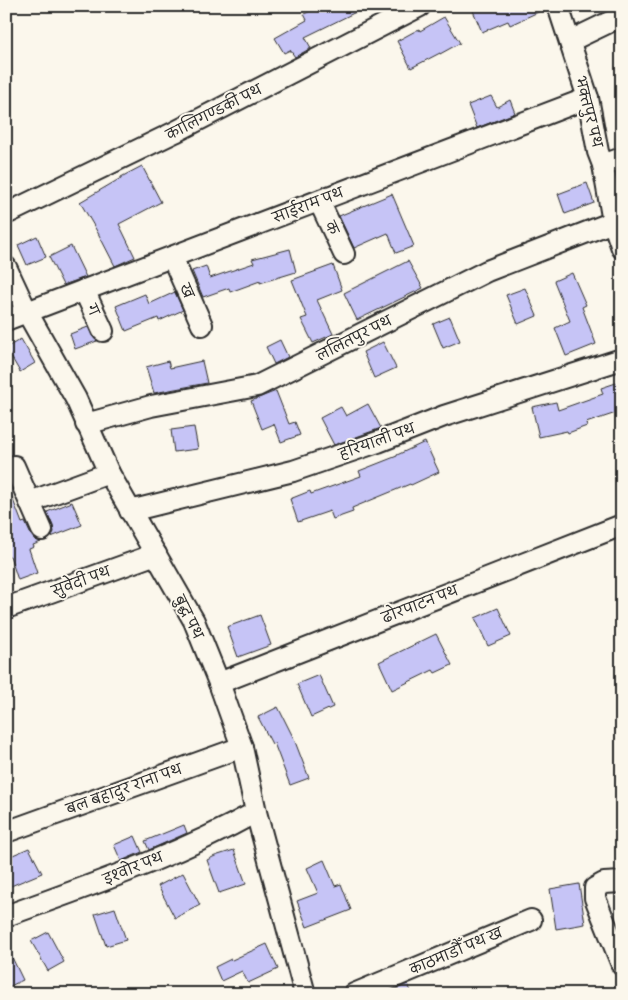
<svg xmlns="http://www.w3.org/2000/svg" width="628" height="1000" font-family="Delius,'Playpen Sans Deva',sans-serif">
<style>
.building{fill:#c6c4f6;stroke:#2b2b2b}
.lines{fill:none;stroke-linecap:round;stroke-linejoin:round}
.street-casing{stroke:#2b2b2b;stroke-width:24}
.street{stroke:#fbf7ec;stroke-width:20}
.labels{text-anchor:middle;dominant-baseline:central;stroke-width:4;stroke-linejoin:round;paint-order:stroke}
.street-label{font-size:14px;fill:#2b2b2b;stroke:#fbf7ec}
</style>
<rect width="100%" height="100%" fill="#fbf7ec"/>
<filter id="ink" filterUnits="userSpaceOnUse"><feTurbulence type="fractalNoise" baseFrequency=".02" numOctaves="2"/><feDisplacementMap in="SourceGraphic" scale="10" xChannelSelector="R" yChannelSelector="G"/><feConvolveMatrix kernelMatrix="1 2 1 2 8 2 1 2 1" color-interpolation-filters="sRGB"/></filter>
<g filter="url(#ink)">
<g class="building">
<polygon points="321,6 368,6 305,37 311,48 295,57 290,50 284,53 275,38 307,20 304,14"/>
<polygon points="471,6 546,6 547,8 510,25 508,21 482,32"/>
<polygon points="444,17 460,43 440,54 440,53 411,68 397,41 419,29 420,31"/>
<polygon points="491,96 497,107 510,100 515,113 477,128 468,105"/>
<polygon points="142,166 161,202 119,224 135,257 115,266 98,233 80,202 121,178 121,177"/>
<polygon points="587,183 594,203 565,214 558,194"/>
<polygon points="392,194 414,246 396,253 388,233 354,248 339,216"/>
<polygon points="37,236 46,257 27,265 18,245"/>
<polygon points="71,246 86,277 63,285 49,257"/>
<polygon points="290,249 296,272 260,283 260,281 230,292 229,288 203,297 192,271 206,266 210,278 254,263 252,259"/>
<polygon points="408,261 423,288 357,320 344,293"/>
<polygon points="333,265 342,290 317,300 333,334 313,343 301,319 307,317 292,280"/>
<polygon points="572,273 586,305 582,307 596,344 566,356 555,328 570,321 554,281"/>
<polygon points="525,288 537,316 518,324 506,295"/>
<polygon points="175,292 183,310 159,321 158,318 126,331 116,306 145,294 149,304"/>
<polygon points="450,317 460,341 443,348 433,324"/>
<polygon points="88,327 92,336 97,341 75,349 70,334"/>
<polygon points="21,339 35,363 20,372 6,348"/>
<polygon points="280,340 288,357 274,364 266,347"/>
<polygon points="383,342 396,368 374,378 363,352"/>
<polygon points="168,361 170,368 202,361 207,383 154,393 146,367"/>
<polygon points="622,381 622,411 586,423 587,426 568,433 567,431 539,437 532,407 556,402 558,410 603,394 601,388"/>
<polygon points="276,391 289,424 295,422 300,435 281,442 274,424 262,429 251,401"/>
<polygon points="368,404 381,428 334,445 320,418 341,407 346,416"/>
<polygon points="194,427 198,449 174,452 171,430"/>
<polygon points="425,442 439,472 411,485 410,484 352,508 353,512 333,519 330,511 298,522 290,499 310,491 311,494 361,476 359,471 397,456 397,455"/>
<polygon points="6,487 8,487 22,523 25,522 31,535 35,540 41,542 33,545 34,547 29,549 37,573 18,580 10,556 6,557"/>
<polygon points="72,502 82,525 51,537 54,532 53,526 47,512"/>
<polygon points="498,608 511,636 488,646 475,618"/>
<polygon points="260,615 271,645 238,657 227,627"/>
<polygon points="436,634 452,665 435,673 433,670 392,690 379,662"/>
<polygon points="319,675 333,707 311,717 297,684"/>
<polygon points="278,707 294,739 309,778 290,785 274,743 272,744 258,717"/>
<polygon points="184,825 187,833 149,850 145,841"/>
<polygon points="135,836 142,852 121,861 114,845"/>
<polygon points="29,848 42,873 6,888 6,858"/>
<polygon points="234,850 246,884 219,893 207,860 215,856"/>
<polygon points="324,860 335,886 341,884 351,910 307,927 297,901 318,893 307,868"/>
<polygon points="183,873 200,905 175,918 158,886"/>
<polygon points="579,884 585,924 556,929 550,889"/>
<polygon points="115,908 126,940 106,946 95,914"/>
<polygon points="48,932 64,962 48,971 31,941"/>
<polygon points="267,944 278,969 248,983 242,971 221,981 215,967 231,959 232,960"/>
<polygon points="6,945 23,980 6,988"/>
<polygon points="408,984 412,994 385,994"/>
</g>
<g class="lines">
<defs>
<g id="street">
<polyline points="558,6 588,98 598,152 603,165 613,222 622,248"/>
<polyline points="570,41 622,16"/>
<polyline points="603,165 622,158"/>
<polyline points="319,201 344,254"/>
<polyline points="6,214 175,132 420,6"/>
<polyline points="172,257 202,325"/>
<polyline points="6,267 27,312 76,399 109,473 194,621 219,683 242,747 256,812 305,994"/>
<polyline points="84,290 103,331"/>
<polyline points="6,320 588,98"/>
<polyline points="86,424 151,406 257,386 487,271 613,222"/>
<polyline points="14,466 42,530"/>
<polyline points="30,502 109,473"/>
<polyline points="130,511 293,471 378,442 444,416 622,359"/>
<polyline points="6,608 156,554"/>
<polyline points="219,683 622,525"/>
<polyline points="6,832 242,747"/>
<polyline points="622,882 604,883 595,888 595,898 622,965"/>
<path d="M6,916c85,-31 171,-60 250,-104"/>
<polyline points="354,994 531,920"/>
</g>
</defs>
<use href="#street" class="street-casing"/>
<use href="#street" class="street"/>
</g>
</g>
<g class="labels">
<g class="street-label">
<text transform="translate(214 112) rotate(-27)">कालिगण्डकी पथ</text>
<text transform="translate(589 112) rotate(76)">भक्तपुर पथ</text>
<text transform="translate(308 205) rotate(-21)">साईराम पथ</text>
<text transform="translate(332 228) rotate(65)">क</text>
<text transform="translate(187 291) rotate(67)">ख</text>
<text transform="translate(93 310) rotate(65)">ग</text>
<text transform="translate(354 338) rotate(-27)">ललितपुर पथ</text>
<text transform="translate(377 441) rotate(-20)">हरियाली पथ</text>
<text transform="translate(81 581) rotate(-20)">सुवेदी पथ</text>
<text transform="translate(420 604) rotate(-21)">ढोरपाटन पथ</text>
<text transform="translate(189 617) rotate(64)">बुद्ध पथ</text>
<text transform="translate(124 789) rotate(-20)">बल बहादुर राना पथ</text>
<text transform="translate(133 868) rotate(-22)">इश्वोर पथ</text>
<text transform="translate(456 951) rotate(-23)">काठमाडौँ पथ ख</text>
</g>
</g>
<rect width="628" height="1000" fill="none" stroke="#fbf7ec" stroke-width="25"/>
<rect x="12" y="12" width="603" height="975" fill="none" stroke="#2b2b2b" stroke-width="2" filter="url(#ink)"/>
</svg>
